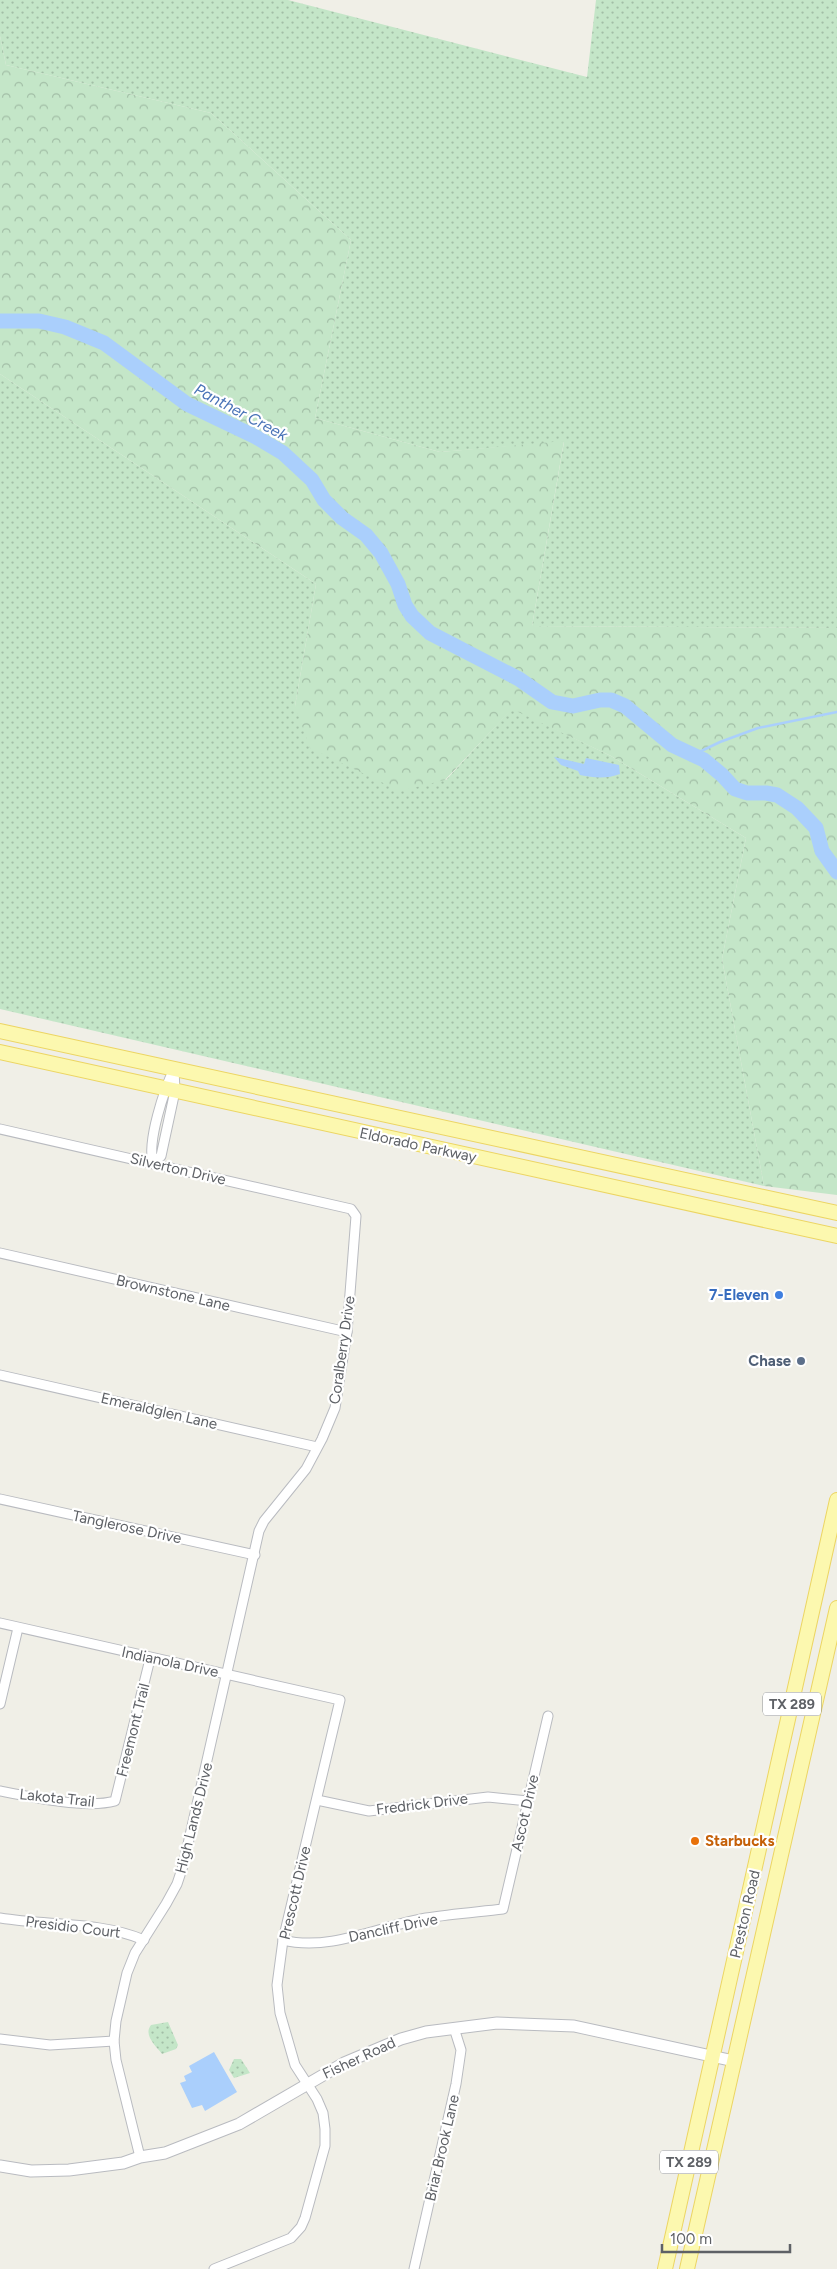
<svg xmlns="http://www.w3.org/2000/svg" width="837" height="2269" font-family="Figtree,sans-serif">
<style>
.grass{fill:url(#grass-dots)}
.forest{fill:url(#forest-crowns)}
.water{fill:#aacffc}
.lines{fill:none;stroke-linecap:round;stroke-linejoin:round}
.stream{stroke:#aacffc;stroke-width:2.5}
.river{stroke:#aacffc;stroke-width:15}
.minor-casing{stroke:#b9bbc0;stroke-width:11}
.tertiary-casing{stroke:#b9bbc0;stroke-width:13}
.primary-casing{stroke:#ecd563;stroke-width:16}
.minor{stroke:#fff;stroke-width:9}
.tertiary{stroke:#fff;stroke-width:11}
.primary{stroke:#fcf8af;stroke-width:14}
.shop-dot{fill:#3f7fe0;stroke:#fff;stroke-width:2}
.service-dot{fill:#5c6f8a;stroke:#fff;stroke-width:2}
.food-dot{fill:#e8710a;stroke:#fff;stroke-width:2}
.labels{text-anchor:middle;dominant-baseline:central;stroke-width:4.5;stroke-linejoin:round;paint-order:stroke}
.shield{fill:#fff;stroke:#8e9094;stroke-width:1}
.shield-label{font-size:14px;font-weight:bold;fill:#5e6166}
.street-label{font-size:15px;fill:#5e6166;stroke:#fff}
.shop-label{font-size:15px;font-weight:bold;fill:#366cbe;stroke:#fff;text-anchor:end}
.service-label{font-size:15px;font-weight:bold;fill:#4e5e75;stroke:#fff;text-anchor:end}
.food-label{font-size:15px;font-weight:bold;fill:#c56008;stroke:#fff;text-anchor:start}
.water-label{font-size:16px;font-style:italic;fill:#4973b7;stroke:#fff}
</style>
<defs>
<pattern id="grass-dots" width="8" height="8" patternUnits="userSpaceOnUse" patternTransform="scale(1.25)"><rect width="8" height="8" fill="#c4e6c8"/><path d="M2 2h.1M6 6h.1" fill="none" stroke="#a2bea6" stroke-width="1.8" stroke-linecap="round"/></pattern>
<pattern id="forest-crowns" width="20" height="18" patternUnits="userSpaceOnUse" patternTransform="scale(1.25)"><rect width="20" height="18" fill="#c4e6c8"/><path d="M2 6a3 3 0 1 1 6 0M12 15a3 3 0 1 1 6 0" fill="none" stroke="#a2bea6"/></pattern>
</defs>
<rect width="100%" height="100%" fill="#f0efe7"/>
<g class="grass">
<polygon points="0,0 288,0 587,77 596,0 837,0 837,628 532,626 564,442 440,452 315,418 351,240 211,113 6,65 0,36"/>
<polygon points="0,374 316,584 295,706 446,780 512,708 611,756 746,838 722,959 764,1186 0,1009"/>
<path d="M168,2022l10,23 -2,4 -14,5c-6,-8 -19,-19 -11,-29z"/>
<polygon points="234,2059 241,2059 250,2073 234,2078 229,2070"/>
</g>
<polygon class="forest" points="0,36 6,65 211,113 351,240 315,418 440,452 564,441 532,626 837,628 837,1195 764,1186 722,959 746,838 611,756 512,709 445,780 400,791 310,748 295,706 316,584 0,374"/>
<g class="water">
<path d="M554,757l30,7 2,-6 33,7 1,9c-13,5 -26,4 -40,1l-2,-4 -17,-6z"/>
<polygon points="214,2052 237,2092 205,2111 202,2105 192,2108 180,2083 186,2081 184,2076 192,2072 189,2066"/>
</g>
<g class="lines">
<polyline class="stream" points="693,755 720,742 758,728 837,712"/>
<polyline class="river" points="0,321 39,321 65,327 104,343 187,404 256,437 283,453 312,480 324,500 342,518 366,535 381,553 398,584 405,605 412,616 430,633 519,679 552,702 573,706 600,700 611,700 625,706 672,745 704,760 722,775 735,789 747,793 766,793 777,795 797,808 816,828 822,851 837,872"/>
<defs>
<g id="minor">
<path d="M174,1069l1,22 -14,65 -8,7c-6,-22 11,-73 21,-94z"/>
<polyline points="0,1129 351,1209 356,1216 347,1332 335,1408 322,1439 306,1469 264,1521 259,1531 183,1866 177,1884 166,1904 135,1953 127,1973 116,2021 114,2041 116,2060 140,2157"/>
<polyline points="0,1253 347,1332"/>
<polyline points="0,1375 317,1447"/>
<polyline points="0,1499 255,1555"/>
<polyline points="0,1623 340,1700 283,1940 277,1985 280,2013 295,2065 317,2099 323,2113 325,2129 325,2146 305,2218 301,2227 291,2238 214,2269"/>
<polyline points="0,1704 18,1628"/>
<path d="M0,1791c30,6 86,18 115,10l35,-142"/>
<polyline points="317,1800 369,1811 488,1797 528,1801"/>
<path d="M0,1918c48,8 99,3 144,22"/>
<path d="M283,1940c47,12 97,-14 143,-22 25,-4 51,-6 77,-9l45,-193"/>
<polyline points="0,2039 50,2045 114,2041"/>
<polyline points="414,2269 456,2084 461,2050 454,2028"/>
</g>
<polyline id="tertiary" points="0,2166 31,2171 69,2170 123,2163 140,2157 165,2153 239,2124 344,2063 401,2039 426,2032 497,2023 574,2026 734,2061"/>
<g id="primary">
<polyline points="0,1031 837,1213"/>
<polyline points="0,1052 837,1236"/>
<polyline points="665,2269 837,1500"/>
<polyline points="687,2269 837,1608"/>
</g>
</defs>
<use href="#minor" class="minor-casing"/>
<use href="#tertiary" class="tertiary-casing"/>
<use href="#primary" class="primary-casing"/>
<use href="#minor" class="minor"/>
<use href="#tertiary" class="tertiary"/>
<use href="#primary" class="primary"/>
</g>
<circle class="shop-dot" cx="779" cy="1295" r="5"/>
<circle class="service-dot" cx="801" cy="1361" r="5"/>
<circle class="food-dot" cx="695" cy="1841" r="5"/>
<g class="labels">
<g class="shield">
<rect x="763" y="1692.5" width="58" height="23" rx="4"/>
<rect x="660" y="2150.5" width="58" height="23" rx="4"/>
</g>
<g class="shield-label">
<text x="792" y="1704">TX 289</text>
<text x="689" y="2162">TX 289</text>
</g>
<g class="street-label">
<text transform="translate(418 1145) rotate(12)">Eldorado Parkway</text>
<text transform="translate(178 1169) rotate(13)">Silverton Drive</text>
<text transform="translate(173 1293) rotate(13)">Brownstone Lane</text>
<text transform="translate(342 1350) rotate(-82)">Coralberry Drive</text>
<text transform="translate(159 1411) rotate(13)">Emeraldglen Lane</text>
<text transform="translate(127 1527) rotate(12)">Tanglerose Drive</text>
<text transform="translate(170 1662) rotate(12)">Indianola Drive</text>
<text transform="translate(133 1730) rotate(-76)">Freemont Trail</text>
<text transform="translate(57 1798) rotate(6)">Lakota Trail</text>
<text transform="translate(422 1804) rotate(-7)">Fredrick Drive</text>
<text transform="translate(525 1813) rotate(-77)">Ascot Drive</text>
<text transform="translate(194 1818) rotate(-76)">High Lands Drive</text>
<text transform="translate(295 1893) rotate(-77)">Prescott Drive</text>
<text transform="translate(745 1914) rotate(-77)">Preston Road</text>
<text transform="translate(73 1927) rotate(7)">Presidio Court</text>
<text transform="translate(393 1928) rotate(-12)">Dancliff Drive</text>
<text transform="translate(359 2058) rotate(-25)">Fisher Road</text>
<text transform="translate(442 2148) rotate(-77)">Briar Brook Lane</text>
</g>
<g class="shop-label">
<text x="769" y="1295">7-Eleven</text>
</g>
<g class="service-label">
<text x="791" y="1361">Chase</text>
</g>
<g class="food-label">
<text x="705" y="1841">Starbucks</text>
</g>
<g class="water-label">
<text transform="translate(241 412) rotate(28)">Panther Creek</text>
</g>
</g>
<path d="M662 2244v8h128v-8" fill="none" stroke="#5e6166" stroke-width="2.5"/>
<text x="670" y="2244" font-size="15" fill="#5e6166" stroke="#ffffff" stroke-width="4" paint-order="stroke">100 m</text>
</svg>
